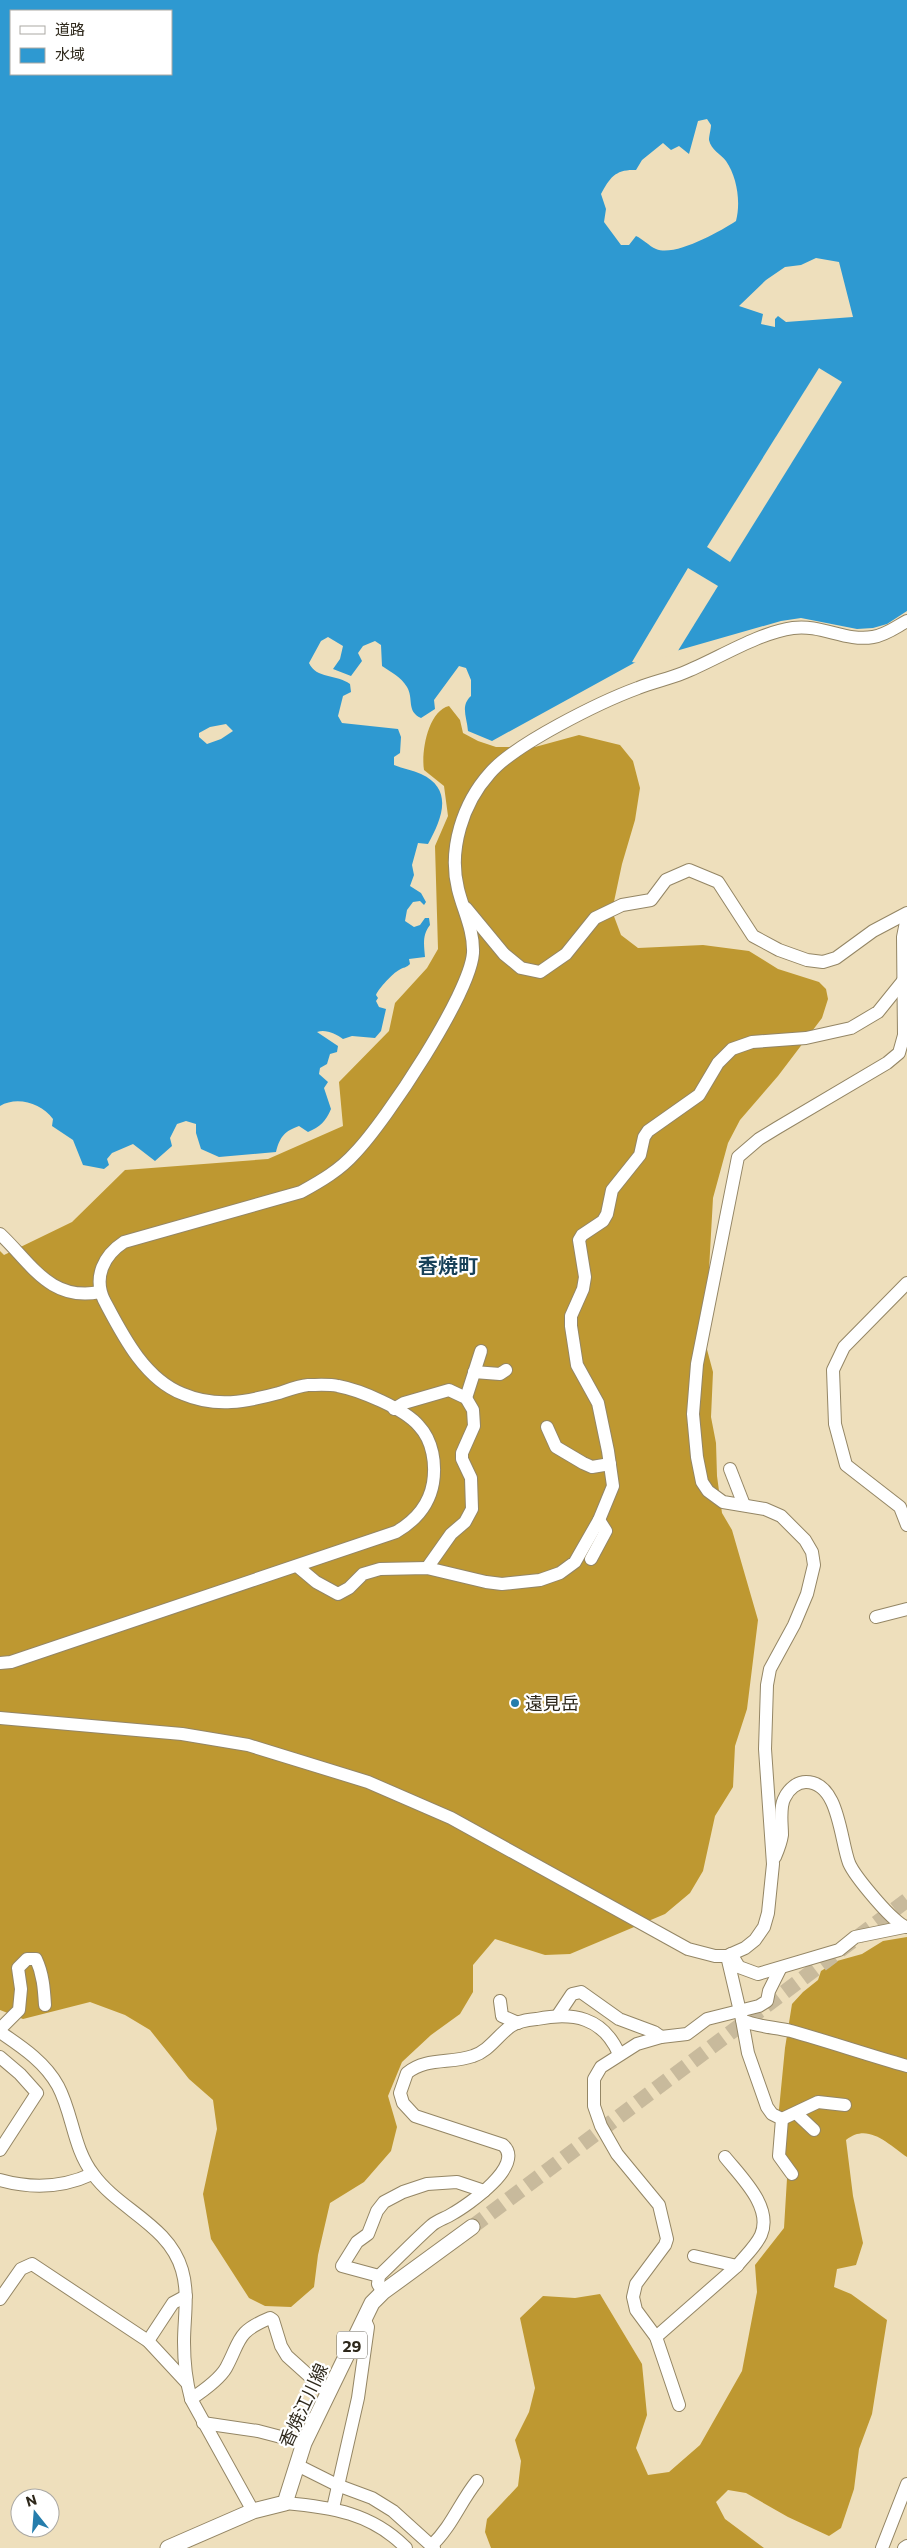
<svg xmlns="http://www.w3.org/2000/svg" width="907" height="2548" font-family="Commissioner,'Noto Sans JP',sans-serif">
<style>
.forest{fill:#be9831}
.water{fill:#2e99d1;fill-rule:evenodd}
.pier{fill:#eedfbc}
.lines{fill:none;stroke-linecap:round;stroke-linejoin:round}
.major-tunnel{stroke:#c8ba9c;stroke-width:15;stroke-dasharray:15 8;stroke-linecap:butt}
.minor-casing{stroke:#948665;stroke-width:14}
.major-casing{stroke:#948665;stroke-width:17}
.minor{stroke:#fff;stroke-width:12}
.major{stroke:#fff;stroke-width:15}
.poi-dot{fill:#257dac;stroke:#fff;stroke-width:2}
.labels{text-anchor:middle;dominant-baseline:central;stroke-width:4.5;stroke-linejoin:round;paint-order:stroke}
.shield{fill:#fff;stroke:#6d685f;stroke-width:1}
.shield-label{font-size:16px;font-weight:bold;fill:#2e281b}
.poi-label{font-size:18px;fill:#2e281b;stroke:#fff;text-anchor:start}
.street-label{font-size:18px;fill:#2e281b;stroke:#fff}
.quarter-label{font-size:20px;font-weight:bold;fill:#184158;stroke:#fff}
</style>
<rect width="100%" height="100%" fill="#eedfbc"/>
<g class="forest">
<path d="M449,706l11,14 3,13 15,8 18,6h39l44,-12 41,10 13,16 7,27 -5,32 -13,44 -10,47 9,24 17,13 65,-3 46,6 29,18 41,13 7,7 2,10 -6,19 -44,58 -38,44 -12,23 -15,55 -8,144 8,30 -2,45 5,26 1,33 5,37 10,17 26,90 -11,89 -12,37 -2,41 -18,29 -12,55 -13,22 -25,21 -95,40 -25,1 -50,-16 -22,26v27l-13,22 -29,21 -29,27 -14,34 9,31 -6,24 -27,31 -34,21 -12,52 -4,32 -23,20 -26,-1 -16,-8 -38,-59 -8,-45 14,-65 -4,-29 -24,-21 -39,-49 -25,-15 -35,-13 -67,17 -23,-9v-759l4,4 68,-33 53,-52 143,-11 75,-33 -4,-44 50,-51 6,-28 32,-35 11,-19 -3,-103 13,-30 -4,-30 -20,-16c-3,-18 4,-59 25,-64z"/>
<path d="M907,1937v220c-19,-13 -39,-35 -61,-17l7,56 10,47 -7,22 -19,4 -3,18 17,7 36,26 -15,94 -13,35 -5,40 -13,39 -12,8 -41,-19 -42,-24 -18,-3 -12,12 9,17 39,29h-273l-6,-16 2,-13 31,-33 3,-25 -6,-21 14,-28 6,-24 -15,-70 23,-22 32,2 25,-4 42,70 5,51 -11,33 12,27 21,-3 31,-27 42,-74 15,-79 -2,-27 29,-37 4,-66 -12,-22 9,-92 7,-44 11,-12 15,-12 3,-9 16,-10 25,-7 21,-13z"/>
</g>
<path class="water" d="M0,0h907v611l-20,13 -14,4 -16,1 -56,-11 -20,3 -147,42 -142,78 -24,-10c-1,-14 -8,-25 3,-35v-16l-5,-12 -7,-2 -25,34 1,9 -14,9c-15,-7 -7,-19 -14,-31 -6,-10 -16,-15 -25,-21l-1,-21 -6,-4 -12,5 -5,7 4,8 -11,15 -18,-7 7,-10 3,-13 -15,-9 -7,4 -12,22c7,16 28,11 41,21l1,8 -8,4 -5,20 4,7 56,6 3,8 -1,16 -6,4v8c9,4 19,5 27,9 33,15 21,45 7,70l-10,-1 -6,22 2,10 -4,11 11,7 5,9 -2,3 -4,-4 -7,1 -6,8 -2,11 9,6 6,-2 5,-7h4l1,7c-8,10 -6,20 -5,32l-16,2 1,5c-4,4 -6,3 -11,6 -6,3 -20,18 -23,25l2,3 -2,3 3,6 7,2 -5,22 -6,7 -23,-2 -9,3c-7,-5 -17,-10 -26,-7l21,14 -1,6 -7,2 -3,10 -7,4 -1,6 9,8 -4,6 7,21c-5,12 -11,18 -23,23l-9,-6c-14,5 -19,10 -23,26l-57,5 -18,-8 -5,-16v-9l-10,-3 -9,3 -7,14 2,8 -17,15 -22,-17 -21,9 -5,6 2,6 -5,4 -21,-4 -10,-25 -21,-14 1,-7c-12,-16 -36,-23 -53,-13zM11,11h160v63h-160zM707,119l4,6c0,4 -2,11 -2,15 2,10 12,14 17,21 11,16 15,41 10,60 -17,11 -61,36 -80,28 -7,-3 -13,-10 -20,-13l-7,9h-8l-17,-23 2,-13 -5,-15c9,-17 15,-25 35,-24l6,-10 21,-17 8,7 8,-4 10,8 9,-33zM816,258l23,4 14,55 -67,5 -8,-6 -3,3v8l-14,-3 2,-10 -24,-8 27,-26 19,-13 16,-2zM226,724l7,7 -12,8 -14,5 -8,-7v-4l11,-6z"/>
<g class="pier">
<polygon points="819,368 842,382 730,562 707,547"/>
<polygon points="688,568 718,586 676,654 640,664 632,662"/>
</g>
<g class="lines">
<polyline class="major-tunnel" points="472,2227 907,1900"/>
<defs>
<g id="minor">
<polyline points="466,908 504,954 521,968 540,972 566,954 595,918 622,905 651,900 666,880 689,870 718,882 753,936 779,950 807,960 823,962 836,958 873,931 907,913"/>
<path d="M0,1234c31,29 50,68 100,58"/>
<polyline points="907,1283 844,1347 833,1370 835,1424 846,1465 900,1507 907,1525"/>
<polyline points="474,1372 500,1374 506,1370"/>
<polyline points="466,1398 481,1351"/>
<polyline points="394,1409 404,1403 449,1390 466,1398 473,1410 474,1426 462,1453 462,1459 471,1478 472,1509 465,1522 451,1534 427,1568"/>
<polyline points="547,1427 556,1447 583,1463 592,1467 610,1464"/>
<polyline points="730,1469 744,1505"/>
<polyline points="591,1559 606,1531 599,1520"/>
<polyline points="297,1566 316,1582 338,1594 349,1588 363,1574 380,1569 427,1568 486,1582 502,1584 540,1580 560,1573 575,1562 599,1520 613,1486 608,1451 598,1403 577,1365 571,1326 571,1316 583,1289 585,1277 579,1240 582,1235 603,1221 607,1214 612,1190 640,1155 644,1137 648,1131 699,1095 718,1063 732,1049 752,1042 806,1038 851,1028 878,1012 903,981"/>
<polyline points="876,1617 907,1609"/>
<path d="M0,1663l11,-1 385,-130c19,-11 33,-26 37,-49 3,-19 0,-42 -14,-57 -14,-17 -59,-36 -81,-40 -9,-2 -21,-1 -30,-1 -10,1 -20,5 -29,8 -33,9 -63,15 -96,1 -39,-15 -61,-60 -79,-94 -11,-23 0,-45 20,-58l177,-50c20,-11 39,-22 54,-39 31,-32 115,-159 118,-200 1,-23 -10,-43 -15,-64 -10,-40 5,-86 32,-116 25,-29 110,-71 148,-85 15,-6 30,-9 45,-15 33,-13 74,-40 110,-45 28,-4 53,14 80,9 13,-2 23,-10 34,-16"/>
<polyline points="0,1718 182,1734 248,1745 368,1782 451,1818 688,1949 715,1956 727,1956 745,1948 755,1940 764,1927 768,1913 773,1864 765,1749 767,1685 770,1669 794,1625 807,1594 814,1565 812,1552 805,1540 781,1516 765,1509 723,1502 708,1491 702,1482 697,1457 693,1414 697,1364 738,1157 759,1139 777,1128 887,1063 899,1053 904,1035 903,937 907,917"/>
<path d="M775,1857c3,-7 6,-15 7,-22 0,-12 -3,-28 3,-38 4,-8 12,-15 21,-15 33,0 34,57 43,81 5,12 46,63 58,64"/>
<polyline points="731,1954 739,1967 758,1974 839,1950 855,1937 904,1927"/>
<path d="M727,1956l15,64c15,7 32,7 49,11 39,11 77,24 116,35"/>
<polyline points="500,2001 502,2016 518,2023"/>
<polyline points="558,2015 572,1994 581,1992 619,2019 654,2032 661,2037"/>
<polyline points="742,2020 748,2053 767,2107 772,2114 782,2119 779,2156 792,2174"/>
<path d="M0,2029l19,-19 2,-21 -3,-21 9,-9h9c7,15 8,30 9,46"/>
<path d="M0,2032c22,15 45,30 58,54 15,28 15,62 35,88 26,36 76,51 89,96 7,24 2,48 2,72 0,19 2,39 7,57l62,112"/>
<polyline points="0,2057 20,2074 37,2093 0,2150"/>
<polyline points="797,2114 814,2130"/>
<polyline points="782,2119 818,2102 845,2105"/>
<path d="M725,2157c16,20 48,50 36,78 -5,11 -16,21 -24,31"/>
<path d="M0,2180c32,9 62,8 92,-6"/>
<polyline points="379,2276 342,2266 357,2242 368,2234 377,2211 384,2202 403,2192 427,2184 457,2182 484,2191"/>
<path d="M383,2292l-5,-8 1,-8c18,-17 35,-35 53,-51 6,-5 14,-7 20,-11 16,-9 74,-49 51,-69l-88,-29 -12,-13 -3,-10 7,-20c19,-16 44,-9 66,-17 16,-5 25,-21 38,-30 7,-5 17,-6 26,-7 36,-7 66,-2 82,35"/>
<polyline points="0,2299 21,2269 32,2264 148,2341 187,2383"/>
<polyline points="656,2337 737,2266 694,2256"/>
<polyline points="148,2341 173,2303 186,2296"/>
<path d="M191,2399c12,-8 28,-19 35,-31 15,-28 10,-36 44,-50l3,2 8,26 6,10 40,36"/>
<polyline points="679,2405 656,2337 636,2310 633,2297 636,2284 665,2245 667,2239 659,2205 617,2154 601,2126 594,2106 594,2079 601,2067 637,2044 661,2037 687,2034 707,2019 759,2006 767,2001 769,1991 780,1969"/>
<polyline points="203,2423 258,2431 304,2443"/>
<polyline points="297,2465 337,2485 372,2498 393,2511 434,2548"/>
<path d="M285,2503c46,4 87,10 121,45"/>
<polyline points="333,2508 358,2398 368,2327 364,2318"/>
<path d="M432,2545c20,-19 28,-43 45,-64"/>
<polyline points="882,2548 907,2484"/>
<polyline points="904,2548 907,2546"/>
</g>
<polyline id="major" points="168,2548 253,2511 285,2503 304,2443 372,2303 383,2292 472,2227"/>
</defs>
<use href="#minor" class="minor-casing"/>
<use href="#major" class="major-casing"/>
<use href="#minor" class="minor"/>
<use href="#major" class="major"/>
</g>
<circle class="poi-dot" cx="515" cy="1703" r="5"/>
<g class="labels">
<rect class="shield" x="337" y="2331.5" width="30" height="27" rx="4"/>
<g class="shield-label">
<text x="352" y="2345">29</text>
</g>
<g class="poi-label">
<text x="525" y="1703">遠見岳</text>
</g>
<g class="street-label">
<text transform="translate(303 2405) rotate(-65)">香焼江川線</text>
</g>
<g class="quarter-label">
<text x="448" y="1265">香焼町</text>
</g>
</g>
<rect x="10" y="10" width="162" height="65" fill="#ffffff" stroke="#aba9a4"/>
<rect x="20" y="26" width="25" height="8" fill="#ffffff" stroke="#aba9a4"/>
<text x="55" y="35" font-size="15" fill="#2e281b">道路</text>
<rect x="20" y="48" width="25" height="15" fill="#2e99d1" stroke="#aba9a4"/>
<text x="55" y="60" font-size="15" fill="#2e281b">水域</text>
<g transform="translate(35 2513) rotate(343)"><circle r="24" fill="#ffffff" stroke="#aba9a4"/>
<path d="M0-4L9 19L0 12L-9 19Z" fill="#257dac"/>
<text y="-8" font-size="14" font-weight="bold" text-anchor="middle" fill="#2e281b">N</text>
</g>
</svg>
